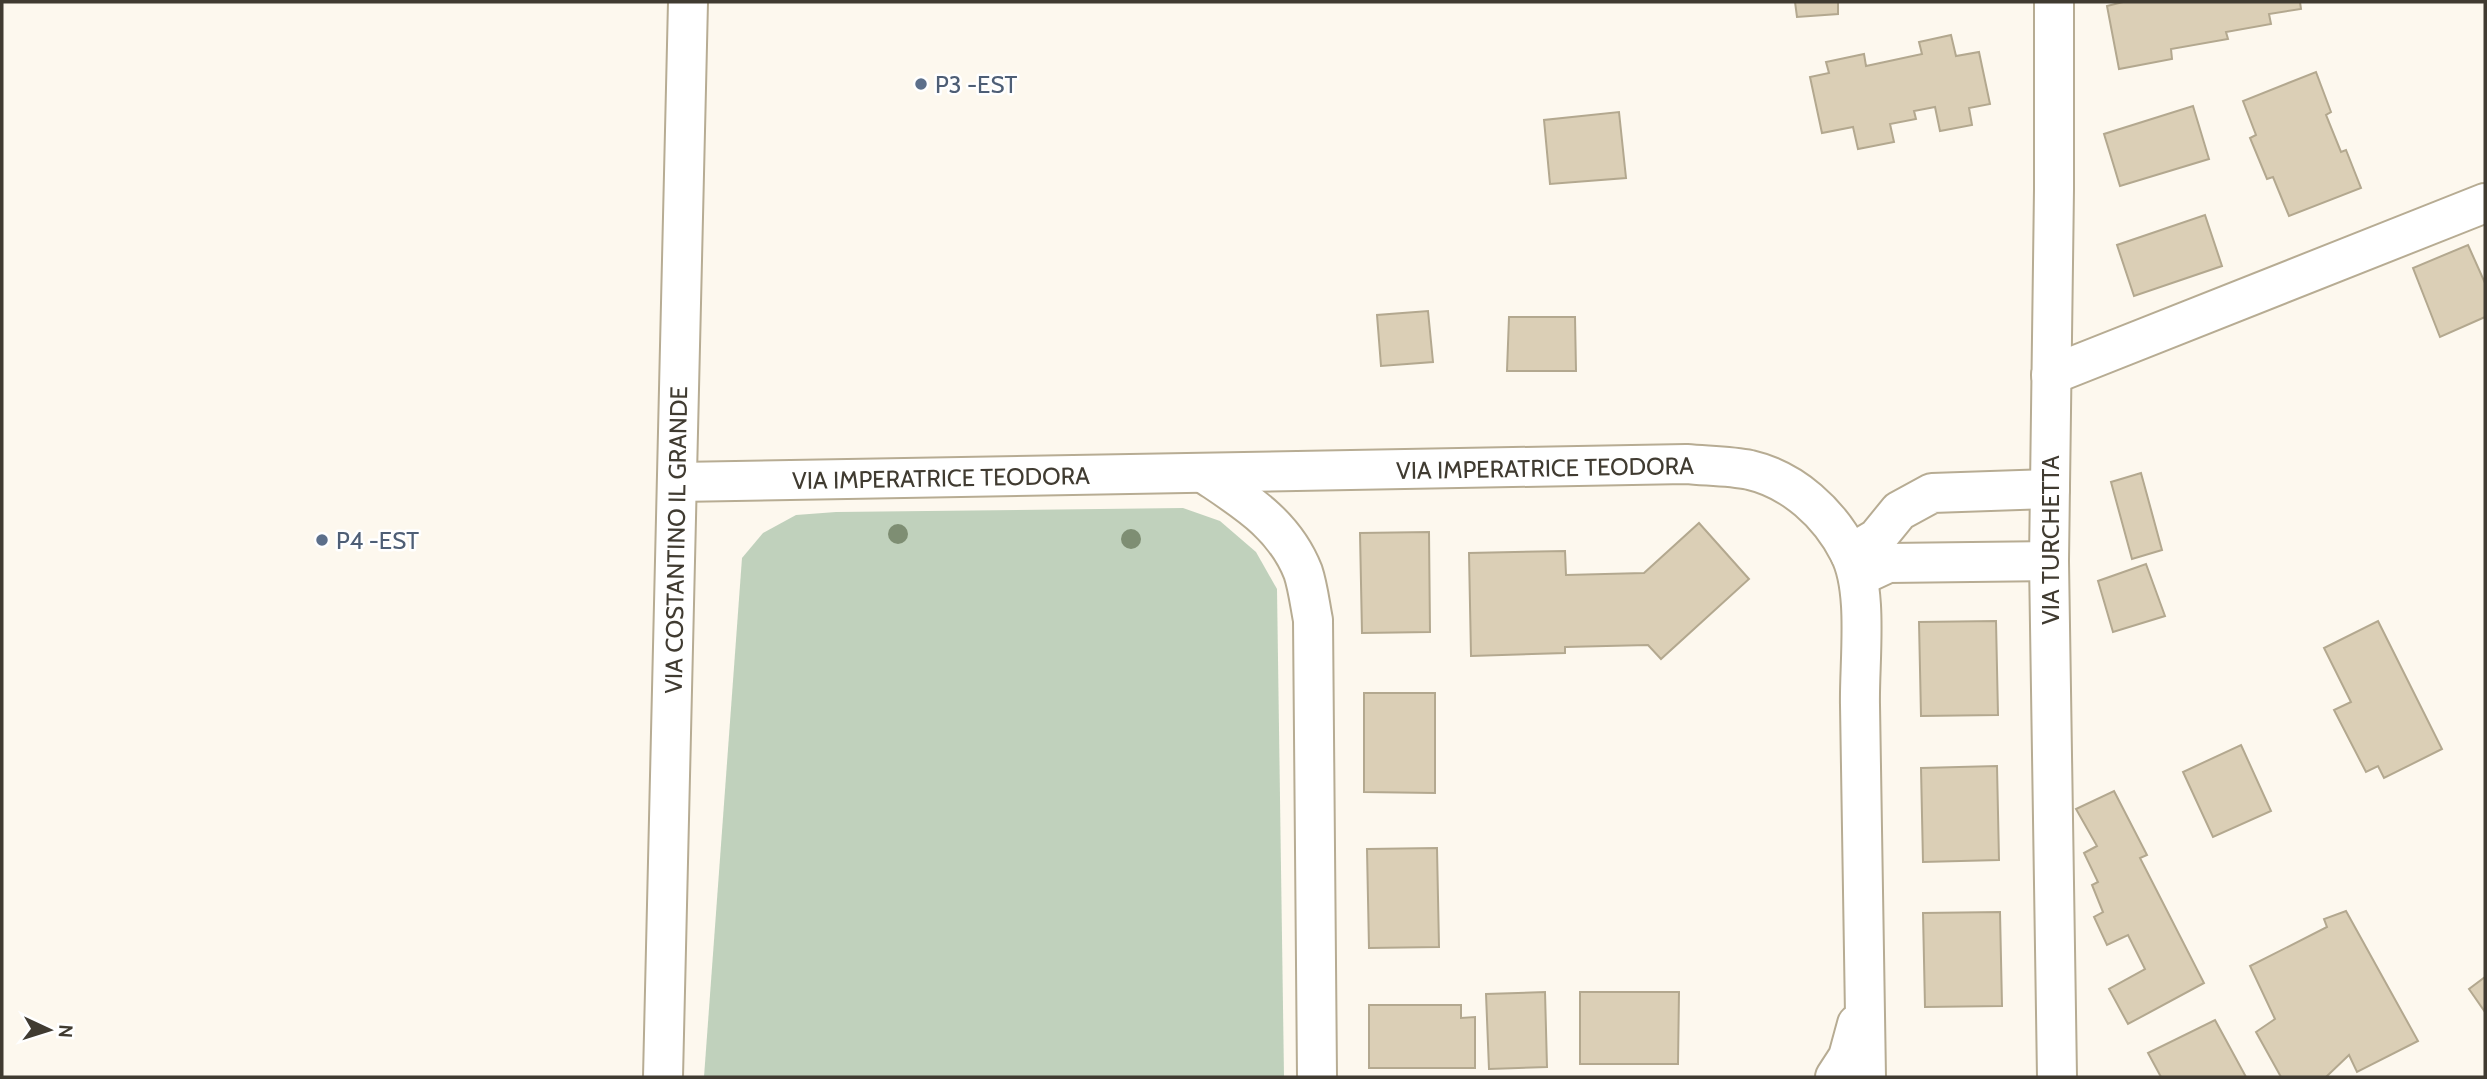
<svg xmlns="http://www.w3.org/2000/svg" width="2487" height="1079" font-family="Cabin,sans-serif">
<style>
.green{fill:#c0d1bc}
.building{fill:#dbcfb6;stroke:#b3a88f;stroke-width:2}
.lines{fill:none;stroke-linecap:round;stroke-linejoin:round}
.minor-casing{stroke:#b7ac93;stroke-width:42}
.minor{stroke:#fff;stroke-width:38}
.tree{fill:#7e8e73}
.service-dot{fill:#5c6f8a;stroke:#fff;stroke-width:2.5}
.labels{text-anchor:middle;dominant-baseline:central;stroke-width:5;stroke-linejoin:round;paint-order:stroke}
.service-label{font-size:24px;fill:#4e5e75;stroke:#fff;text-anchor:start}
.street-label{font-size:24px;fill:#403b31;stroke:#fff}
</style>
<rect width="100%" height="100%" fill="#fdf8ee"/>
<polygon class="green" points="1183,508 1220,521 1256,552 1277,589 1284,1077 704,1077 742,558 763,533 796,515 836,512"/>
<g class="building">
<polygon points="1795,2 1838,2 1838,14 1797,17"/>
<polygon points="2123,2 2300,2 2301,9 2269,14 2271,24 2226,32 2228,39 2171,49 2172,59 2119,69 2107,6"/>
<polygon points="1951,35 1956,56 1979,52 1990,104 1969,108 1972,125 1940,131 1935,107 1914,111 1916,119 1890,124 1894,142 1858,149 1853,127 1822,133 1810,77 1829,73 1826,62 1864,54 1866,66 1922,54 1919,42"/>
<polygon points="2316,72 2331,112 2326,115 2341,152 2346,150 2361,188 2289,216 2273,177 2267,179 2250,138 2256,135 2243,101"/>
<polygon points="2193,106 2209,159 2120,186 2104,134"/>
<polygon points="1619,112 1626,178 1550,184 1544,120"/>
<polygon points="2205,215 2222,266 2134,296 2117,245"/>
<polygon points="2468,245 2485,283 2485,317 2440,337 2413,268"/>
<polygon points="1428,311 1433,362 1381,366 1377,315"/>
<polygon points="1509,317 1575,317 1576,371 1507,371"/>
<polygon points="2141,473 2162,550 2132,559 2111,482"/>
<polygon points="1699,523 1749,579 1661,659 1648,645 1565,647 1565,653 1471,656 1469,553 1565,551 1566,575 1644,573"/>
<polygon points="1429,532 1430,632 1362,633 1360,533"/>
<polygon points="2146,564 2165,616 2113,632 2098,581"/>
<polygon points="1996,621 1998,715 1921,716 1919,622"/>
<polygon points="2378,621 2442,749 2384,778 2378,766 2366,772 2334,710 2351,702 2324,648"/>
<polygon points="1364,693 1435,693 1435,793 1364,792"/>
<polygon points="2241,745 2271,811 2213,837 2183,772"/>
<polygon points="1997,766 1999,860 1923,862 1921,768"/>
<polygon points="2114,791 2147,855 2140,858 2204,983 2128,1024 2109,989 2145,969 2128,935 2107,945 2094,917 2103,912 2092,885 2098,882 2084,853 2097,846 2076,809"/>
<polygon points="1437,848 1439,947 1369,948 1367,849"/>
<polygon points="2346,911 2418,1041 2357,1072 2349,1055 2326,1077 2281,1077 2256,1032 2275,1019 2250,966 2327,927 2324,919"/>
<polygon points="2000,912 2002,1006 1925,1007 1923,913"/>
<polygon points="2485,977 2485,1012 2469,989"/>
<polygon points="1545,992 1547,1067 1489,1069 1486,994"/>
<polygon points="1580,992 1679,992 1678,1064 1580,1064"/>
<polygon points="1369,1005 1461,1005 1461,1018 1475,1017 1475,1068 1369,1068"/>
<polygon points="2215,1020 2246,1077 2161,1077 2148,1053"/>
</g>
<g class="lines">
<defs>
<g id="minor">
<polyline points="2054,2 2054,189 2049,561 2057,1077"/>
<polyline points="2051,375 2485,203"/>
<path d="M1205,474c40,27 79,50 98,98 5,15 7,33 10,48l4,457"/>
<path d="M678,482l1008,-18c21,2 44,2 64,6 43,10 79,43 99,82 20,38 10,110 11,153 2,124 4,248 6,372"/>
<polyline points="1850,554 1877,538 1899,511 1932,493 2050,489"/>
<polyline points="1858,577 1888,563 2049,561"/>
<polyline points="663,1077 688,2"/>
<polyline points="1835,1077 1848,1057 1857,1024"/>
</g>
</defs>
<use href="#minor" class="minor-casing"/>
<use href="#minor" class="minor"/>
</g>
<g class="tree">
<circle cx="898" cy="534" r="10"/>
<circle cx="1131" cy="539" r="10"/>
</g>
<g class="service-dot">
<circle cx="921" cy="84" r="7"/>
<circle cx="322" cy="540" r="7"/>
</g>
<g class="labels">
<g class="service-label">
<text x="935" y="84">P3 -EST</text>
<text x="336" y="540">P4 -EST</text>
</g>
<g class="street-label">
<text transform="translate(1545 468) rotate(-1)">VIA IMPERATRICE TEODORA</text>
<text transform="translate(941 478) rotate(-1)">VIA IMPERATRICE TEODORA</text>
<text transform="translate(676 540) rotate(-89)">VIA COSTANTINO IL GRANDE</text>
<text transform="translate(2050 540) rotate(-90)">VIA TURCHETTA</text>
</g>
</g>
<rect width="2487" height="1079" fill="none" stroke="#403b31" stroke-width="7"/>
<g transform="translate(49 1030) rotate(94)" stroke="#ffffff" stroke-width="5" paint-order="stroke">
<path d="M0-5L12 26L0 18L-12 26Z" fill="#403b31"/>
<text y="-10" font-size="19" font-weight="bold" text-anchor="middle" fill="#403b31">N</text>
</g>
</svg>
